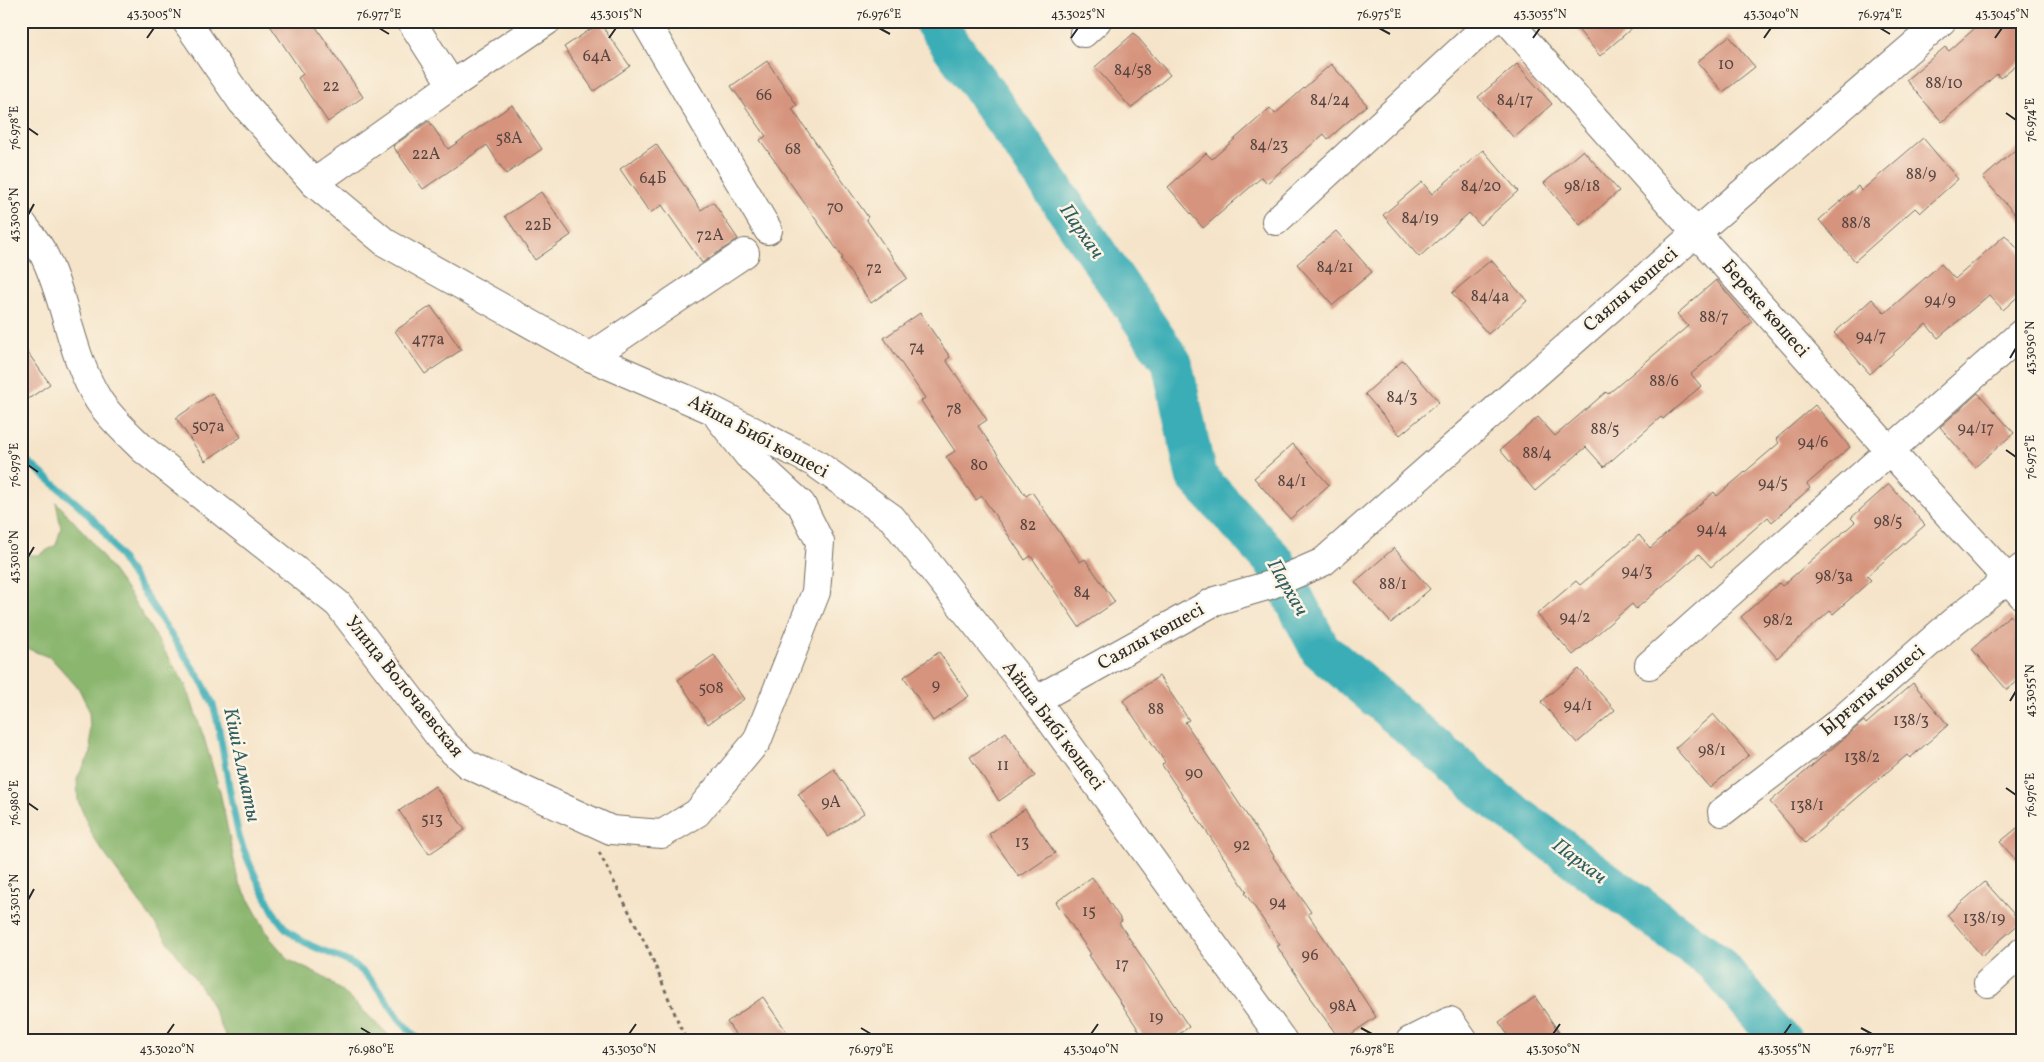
<svg xmlns="http://www.w3.org/2000/svg" width="2044" height="1062" font-family="Vollkorn,serif">
<style>
.forest{fill:#8ab66e;stroke:#5a704c}
.lines{fill:none;stroke-linecap:round;stroke-linejoin:round}
.stream{stroke:#3badb6;stroke-width:7}
.river{stroke:#3badb6;stroke-width:41}
.building{fill:#d6947e}
.minor-casing{stroke:#726c62;stroke-width:30}
.path{stroke:#726c62;stroke-width:3;stroke-dasharray:4 4;stroke-linecap:butt}
.minor{stroke:#fff;stroke-width:28}
.ticks{fill:none;stroke:#2b2b2b;stroke-width:2}
.labels{text-anchor:middle;dominant-baseline:central;stroke-width:5;stroke-linejoin:round;paint-order:stroke}
.number-label{font-size:16px;fill:#564540}
.street-label{font-size:19px;fill:#2b2b2b;stroke:#fcf5e5}
.water-label{font-size:20px;font-style:italic;fill:#315f63;stroke:#fcf5e5}
.neatline{fill:none;stroke:#2b2b2b;stroke-width:2}
.ticks-label{font-size:12px;text-anchor:middle;fill:#2b2b2b}
</style>
<rect width="100%" height="100%" fill="#fcf5e5"/>
<filter id="ink" filterUnits="userSpaceOnUse"><feTurbulence type="fractalNoise" baseFrequency=".02" numOctaves="2"/><feDisplacementMap in="SourceGraphic" scale="10" xChannelSelector="R" yChannelSelector="G"/><feConvolveMatrix kernelMatrix="1 2 1 2 8 2 1 2 1" color-interpolation-filters="sRGB"/></filter>
<filter id="wash" filterUnits="userSpaceOnUse"><feTurbulence type="fractalNoise" baseFrequency=".0096" numOctaves="4" result="noise"/><feDisplacementMap in="SourceGraphic" scale="20" xChannelSelector="R" yChannelSelector="G"/><feGaussianBlur stdDeviation="1.12" result="paint"/><feColorMatrix in="noise" values="0 0 0 0 0 0 0 0 0 0 0 0 0 0 0 0 0 1.4 0 .05"/><feComposite in="paint" operator="in"/></filter>
<g filter="url(#wash)">
<rect width="100%" height="100%" fill="#f5e4c9"/>
<polygon class="forest" points="56,502 89,538 132,598 186,686 204,738 220,792 238,880 270,938 289,960 325,978 350,998 395,1041 228,1041 207,996 94,839 78,801 77,778 91,753 89,710 79,689 51,658 21,646 21,555 39,555 56,545 61,528"/>
<g class="lines">
<path class="stream" d="M21,456l59,50 22,23 100,153 11,22 4,16c8,38 13,78 22,116 6,20 16,40 26,59 6,12 13,28 25,37 19,17 46,21 67,35 27,20 37,54 64,74"/>
<polyline class="river" points="934,21 1024,147 1172,363 1196,476 1275,562 1320,649 1498,802 1716,963 1782,1041"/>
</g>
<g id="blocks">
<g class="building">
<polygon points="267,21 312,21 363,97 328,122 298,78 303,74"/>
<polygon points="1571,21 1640,21 1600,56"/>
<polygon points="1983,21 2023,21 2023,59 2000,78 1997,74 1942,122 1906,80 1945,47 1949,51"/>
<polygon points="600,23 630,66 594,91 564,47"/>
<polygon points="1134,33 1170,75 1131,108 1095,67"/>
<polygon points="1729,36 1755,67 1723,92 1697,62"/>
<polygon points="767,61 797,105 792,109 868,217 866,219 907,278 871,303 841,259 843,258 760,140 766,136 731,86"/>
<polygon points="1331,64 1367,105 1328,139 1324,134 1267,183 1262,177 1203,228 1168,187 1206,153 1212,159 1270,108 1275,114"/>
<polygon points="1517,64 1552,104 1514,138 1478,97"/>
<polygon points="512,105 542,149 506,174 487,145 423,189 393,146 429,121 448,149"/>
<polygon points="1923,138 1958,179 1920,213 1915,208 1855,261 1819,220 1858,186 1861,191"/>
<polygon points="2023,143 2023,223 1983,178"/>
<polygon points="656,144 701,210 713,202 738,239 702,263 662,205 650,213 620,169"/>
<polygon points="1483,150 1518,191 1480,225 1469,213 1419,257 1383,215 1422,182 1432,194"/>
<polygon points="1583,150 1619,191 1580,225 1544,183"/>
<polygon points="541,192 571,235 535,260 505,216"/>
<polygon points="1336,231 1372,272 1333,305 1297,264"/>
<polygon points="2005,235 2023,255 2023,292 2003,310 1989,295 1938,338 1926,324 1870,374 1834,333 1872,299 1885,313 1941,264 1955,279"/>
<polygon points="1491,260 1527,301 1488,334 1452,293"/>
<polygon points="1716,280 1752,322 1691,374 1701,386 1663,419 1661,417 1604,467 1586,447 1535,491 1500,450 1538,417 1555,436 1606,392 1608,394 1688,326 1677,314"/>
<polygon points="431,306 461,350 425,374 395,331"/>
<polygon points="920,313 950,357 946,360 987,420 978,426 1026,496 1032,492 1080,562 1085,559 1115,602 1079,627 1031,556 1025,560 982,496 976,500 946,457 955,451 921,401 925,398 884,338"/>
<polygon points="21,343 50,384 21,404"/>
<polygon points="1403,360 1439,402 1400,435 1365,394"/>
<polygon points="212,393 241,437 205,461 176,418"/>
<polygon points="1978,393 2014,433 1975,467 1940,427"/>
<polygon points="1815,405 1850,447 1807,484 1810,488 1772,522 1768,517 1711,567 1699,554 1636,609 1632,604 1573,655 1537,614 1576,581 1580,585 1639,535 1650,548 1714,492 1717,496 1779,443 1776,439"/>
<polygon points="1293,444 1329,485 1290,519 1254,478"/>
<polygon points="1889,484 1925,525 1867,576 1871,580 1833,614 1830,611 1777,658 1741,617 1779,583 1782,586 1855,522 1851,518"/>
<polygon points="1394,548 1430,589 1391,623 1355,582"/>
<polygon points="2010,615 2023,630 2023,677 2007,690 1972,649"/>
<polygon points="939,652 969,696 933,721 904,677"/>
<polygon points="714,655 744,699 708,724 678,680"/>
<polygon points="1579,669 1615,710 1577,743 1541,702"/>
<polygon points="1159,676 1189,720 1185,722 1274,856 1273,857 1311,912 1308,914 1376,1017 1341,1041 1310,998 1311,997 1277,946 1280,945 1245,893 1247,892 1162,765 1165,762 1123,701"/>
<polygon points="1913,683 1948,725 1910,758 1907,755 1805,843 1770,802 1864,721 1866,724"/>
<polygon points="1713,714 1749,755 1710,788 1675,748"/>
<polygon points="1006,732 1035,776 999,801 970,757"/>
<polygon points="834,769 864,813 828,837 798,794"/>
<polygon points="435,786 465,830 429,854 399,811"/>
<polygon points="1025,809 1055,853 1019,877 989,834"/>
<polygon points="2023,823 2023,868 2000,842"/>
<polygon points="1092,877 1122,921 1119,923 1189,1027 1169,1041 1146,1041 1089,955 1091,954 1056,902"/>
<polygon points="1985,882 2021,922 1982,956 1947,915"/>
<polygon points="763,997 793,1041 740,1041 727,1022"/>
<polygon points="1535,997 1565,1041 1512,1041 1499,1022"/>
</g>
</g>
</g>
<g filter="url(#ink)">
<use href="#blocks" fill-opacity="0" stroke="#726c62" stroke-width="1"/>
<g class="lines">
<defs>
<g id="minor">
<polyline points="186,21 242,102 314,183 386,243 590,357 712,410 815,463 892,518 1036,700 1283,1041"/>
<polyline points="411,21 452,85"/>
<polyline points="645,21 768,230"/>
<polyline points="1508,21 1890,451 2023,596"/>
<polyline points="1084,33 1097,21"/>
<polyline points="314,183 452,85 547,21"/>
<polyline points="1276,221 1492,21"/>
<path d="M21,222c8,11 18,22 24,35 22,46 26,100 54,144 12,18 29,33 44,48l195,155 107,140 22,20 144,66 51,4 35,-21 60,-72 59,-149 4,-50 -19,-38 -53,-49 -29,-37"/>
<polyline points="590,357 745,253"/>
<polyline points="1649,665 2023,332"/>
<polyline points="1036,700 1215,601 1270,585 1323,562 1697,232 1942,21"/>
<polyline points="1722,812 1838,723 1954,621 2023,567"/>
<polyline points="1988,983 2023,951"/>
<polyline points="1410,1041 1450,1021 1464,1041"/>
</g>
</defs>
<use href="#minor" class="minor-casing"/>
<polyline class="path" points="599,852 650,953 686,1041"/>
<use href="#minor" class="minor"/>
</g>
</g>
<path class="ticks" d="M379,28l10,6M879,28l11,6M1379,28l11,6M1880,28l10,6M147,38l7,-10M609,38l7,-10M1071,38l7,-10M1533,38l7,-10M1764,38l7,-10M1995,38l7,-10M2006,113l10,7M28,128l10,7M28,215l6,-11M2010,358l6,-10M2006,450l10,7M28,465l10,7M28,557l6,-10M2010,701l6,-10M2006,788l10,7M28,803l10,7M28,900l6,-11M361,1028l10,6M861,1028l10,6M1361,1028l11,6M1861,1028l11,6M167,1034l7,-10M629,1034l7,-10M1091,1034l7,-10M1553,1034l7,-10M1784,1034l7,-10"/>
<g class="labels">
<g class="number-label">
<text x="597" y="57">64А</text>
<text x="1726" y="65">10</text>
<text x="1133" y="71">84/58</text>
<text x="1944" y="84">88/10</text>
<text x="331" y="87">22</text>
<text x="764" y="96">66</text>
<text x="1330" y="101">84/24</text>
<text x="1515" y="101">84/17</text>
<text x="509" y="139">58А</text>
<text x="1269" y="146">84/23</text>
<text x="793" y="150">68</text>
<text x="426" y="155">22А</text>
<text x="1921" y="175">88/9</text>
<text x="653" y="179">64Б</text>
<text x="1481" y="187">84/20</text>
<text x="1582" y="187">98/18</text>
<text x="835" y="208">70</text>
<text x="1420" y="219">84/19</text>
<text x="1856" y="224">88/8</text>
<text x="538" y="226">22Б</text>
<text x="710" y="236">72А</text>
<text x="1335" y="268">84/21</text>
<text x="874" y="269">72</text>
<text x="1490" y="297">84/4а</text>
<text x="1940" y="301">94/9</text>
<text x="1714" y="318">88/7</text>
<text x="1871" y="337">94/7</text>
<text x="428" y="340">477а</text>
<text x="917" y="348">74</text>
<text x="1664" y="382">88/6</text>
<text x="1402" y="398">84/3</text>
<text x="954" y="410">78</text>
<text x="208" y="427">507а</text>
<text x="1976" y="429">94/17</text>
<text x="1605" y="430">88/5</text>
<text x="1813" y="443">94/6</text>
<text x="1537" y="454">88/4</text>
<text x="979" y="466">80</text>
<text x="1292" y="482">84/1</text>
<text x="1773" y="484">94/5</text>
<text x="1888" y="522">98/5</text>
<text x="1028" y="526">82</text>
<text x="1712" y="530">94/4</text>
<text x="1637" y="572">94/3</text>
<text x="1834" y="577">98/3а</text>
<text x="1393" y="585">88/1</text>
<text x="1082" y="593">84</text>
<text x="1575" y="618">94/2</text>
<text x="1778" y="621">98/2</text>
<text x="936" y="686">9</text>
<text x="711" y="689">508</text>
<text x="1578" y="706">94/1</text>
<text x="1156" y="710">88</text>
<text x="1911" y="721">138/3</text>
<text x="1712" y="751">98/1</text>
<text x="1862" y="758">138/2</text>
<text x="1003" y="766">11</text>
<text x="1194" y="774">90</text>
<text x="831" y="803">9А</text>
<text x="1807" y="806">138/1</text>
<text x="432" y="820">513</text>
<text x="1022" y="843">13</text>
<text x="1242" y="846">92</text>
<text x="1278" y="903">94</text>
<text x="1089" y="912">15</text>
<text x="1984" y="919">138/19</text>
<text x="1310" y="956">96</text>
<text x="1122" y="965">17</text>
<text x="1343" y="1007">98А</text>
<text x="1156" y="1018">19</text>
</g>
<g class="street-label">
<text transform="translate(1631 290) rotate(-41)">Саялы көшесі</text>
<text transform="translate(1765 309) rotate(49)">Береке көшесі</text>
<text transform="translate(758 437) rotate(28)">Айша Бибі көшесі</text>
<text transform="translate(1151 637) rotate(-29)">Саялы көшесі</text>
<text transform="translate(404 687) rotate(51)">Улица Волочаевская</text>
<text transform="translate(1873 691) rotate(-40)">Ырғаты көшесі</text>
<text transform="translate(1053 726) rotate(53)">Айша Бибі көшесі</text>
</g>
<g class="water-label">
<text transform="translate(1081 232) rotate(55)">Пархач</text>
<text transform="translate(1287 588) rotate(60)">Пархач</text>
<text transform="translate(241 765) rotate(78)">Кіші Алматы</text>
<text transform="translate(1579 862) rotate(37)">Пархач</text>
</g>
</g>
<rect width="2044" height="1062" fill="none" stroke="#fcf5e5" stroke-width="55"/>
<rect x="28" y="28" width="1988" height="1006" class="neatline"/>
<g class="ticks-label">
<text x="154" y="18">43.3005°N</text>
<text x="379" y="18">76.977°E</text>
<text x="616" y="18">43.3015°N</text>
<text x="879" y="18">76.976°E</text>
<text x="1078" y="18">43.3025°N</text>
<text x="1379" y="18">76.975°E</text>
<text x="1540" y="18">43.3035°N</text>
<text x="1771" y="18">43.3040°N</text>
<text x="1880" y="18">76.974°E</text>
<text x="2002" y="18">43.3045°N</text>
<text transform="translate(2030 120) rotate(-90)" y="4">76.974°E</text>
<text transform="translate(14 128) rotate(-90)" y="4">76.978°E</text>
<text transform="translate(14 215) rotate(-90)" y="4">43.3005°N</text>
<text transform="translate(2030 348) rotate(-90)" y="4">43.3050°N</text>
<text transform="translate(2030 457) rotate(-90)" y="4">76.975°E</text>
<text transform="translate(14 465) rotate(-90)" y="4">76.979°E</text>
<text transform="translate(14 557) rotate(-90)" y="4">43.3010°N</text>
<text transform="translate(2030 691) rotate(-90)" y="4">43.3055°N</text>
<text transform="translate(2030 795) rotate(-90)" y="4">76.976°E</text>
<text transform="translate(14 803) rotate(-90)" y="4">76.980°E</text>
<text transform="translate(14 900) rotate(-90)" y="4">43.3015°N</text>
<text x="167" y="1053">43.3020°N</text>
<text x="371" y="1053">76.980°E</text>
<text x="629" y="1053">43.3030°N</text>
<text x="871" y="1053">76.979°E</text>
<text x="1091" y="1053">43.3040°N</text>
<text x="1372" y="1053">76.978°E</text>
<text x="1553" y="1053">43.3050°N</text>
<text x="1784" y="1053">43.3055°N</text>
<text x="1872" y="1053">76.977°E</text>
</g>
</svg>
